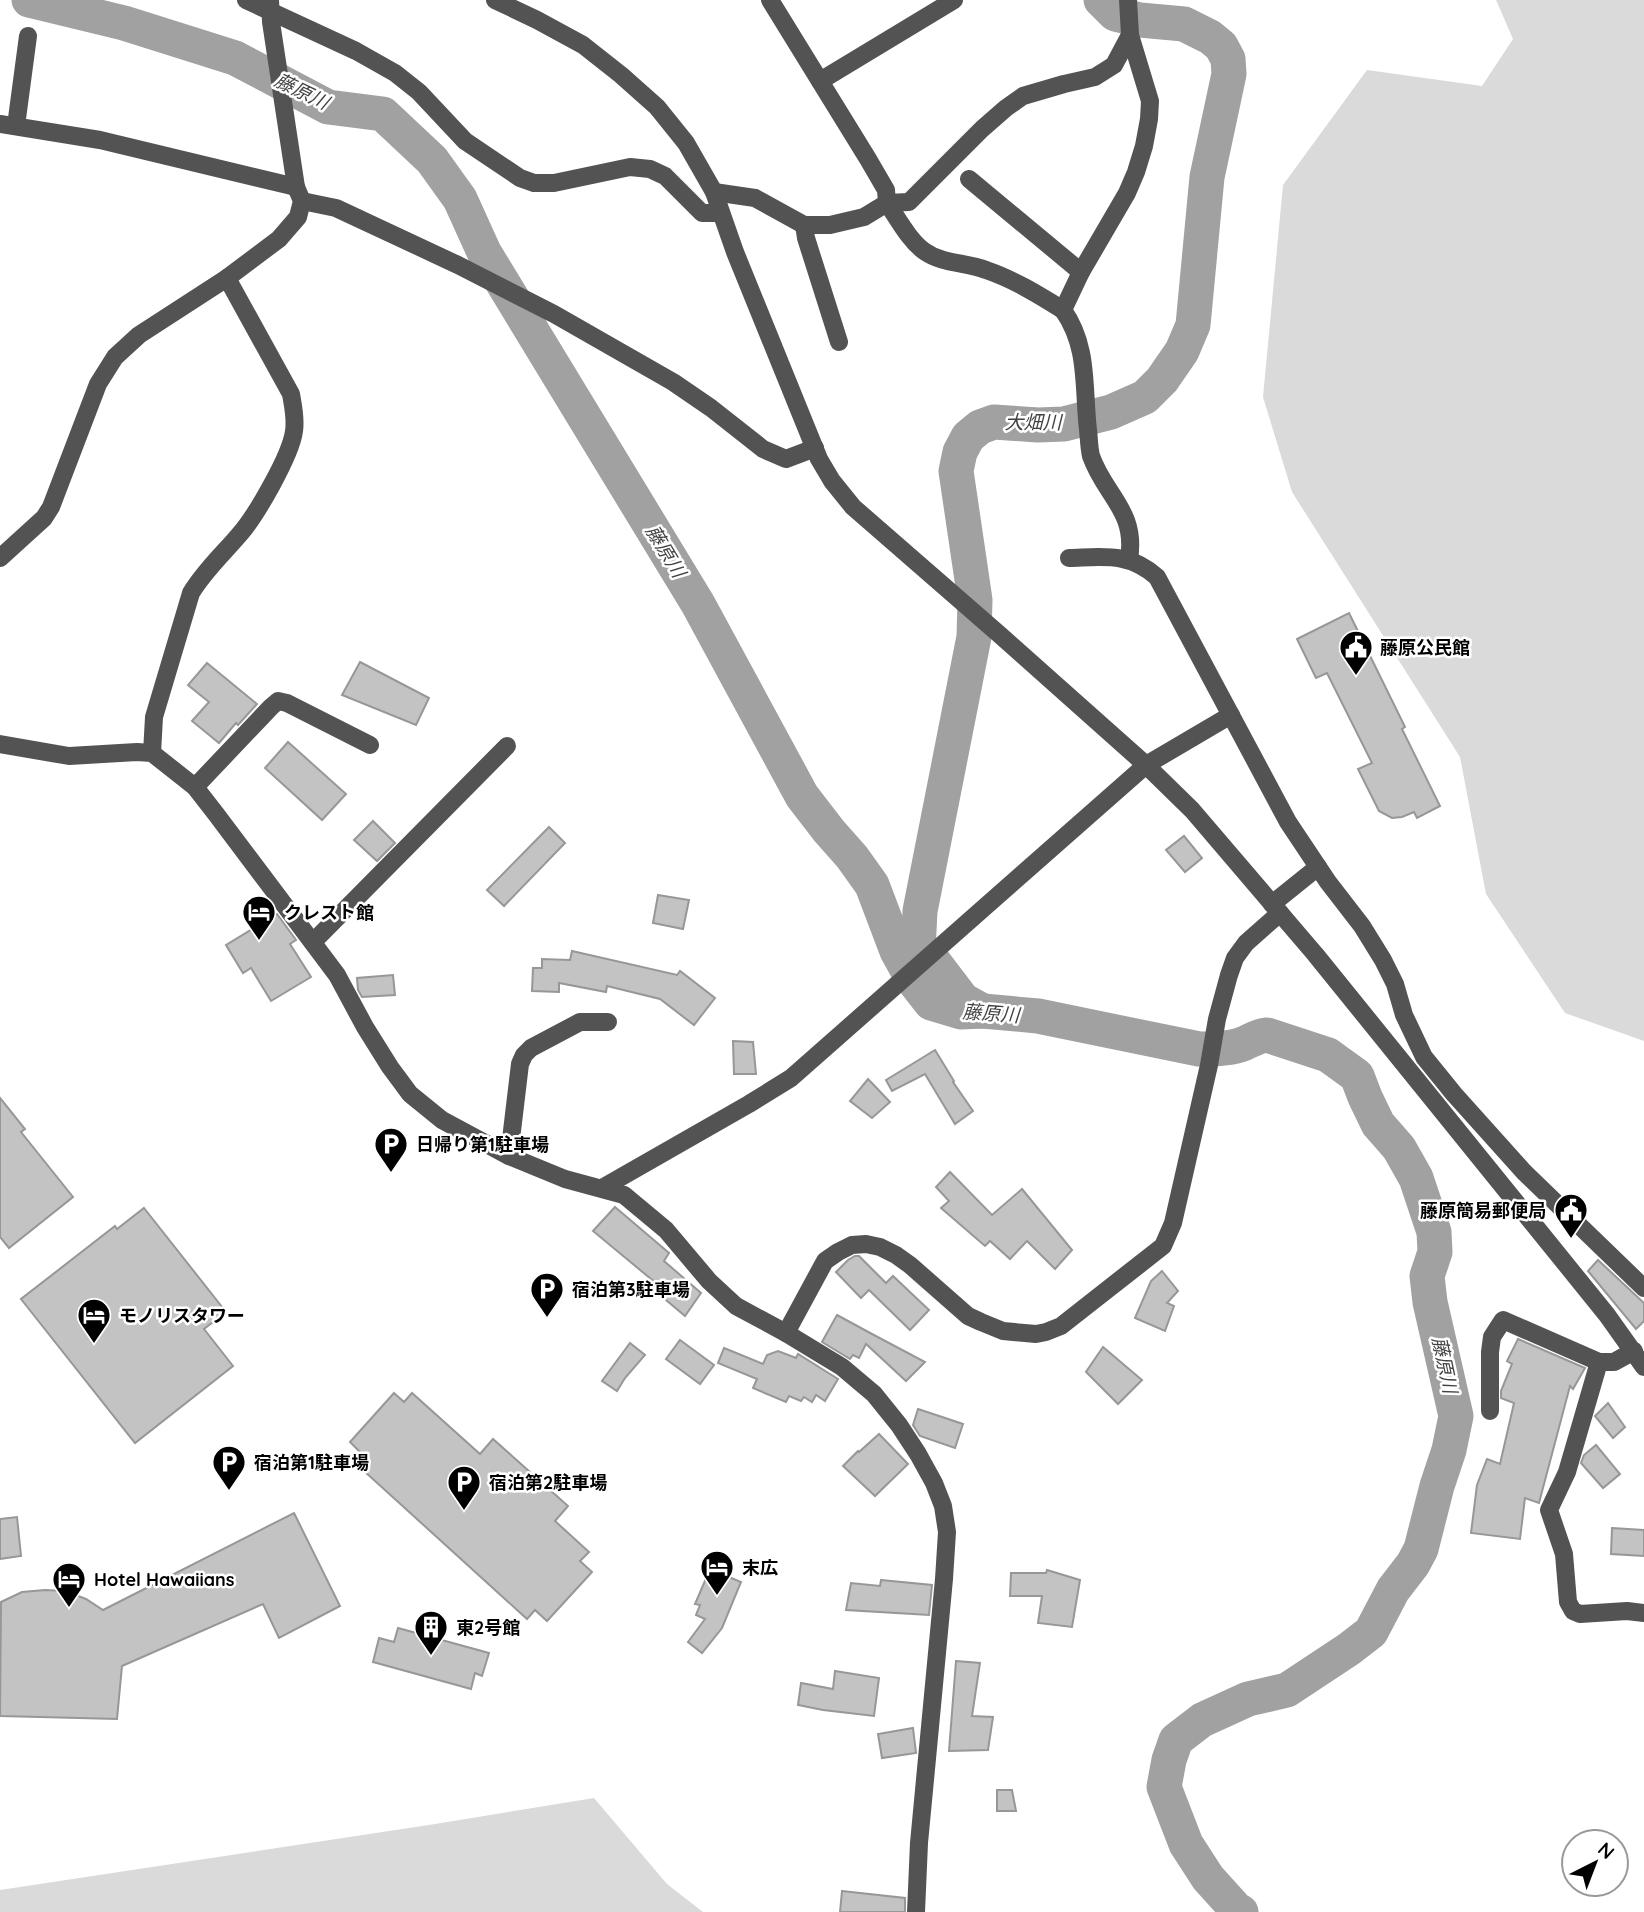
<svg xmlns="http://www.w3.org/2000/svg" width="1644" height="1912" font-family="Quicksand,'Noto Sans JP',sans-serif">
<style>
.green{fill:#dadada}
.lines{fill:none;stroke-linecap:round;stroke-linejoin:round}
.river{stroke:#a1a1a1;stroke-width:35}
.building{fill:#c3c3c3;stroke:#979797;stroke-width:2}
.minor{stroke:#535353;stroke-width:18}
.labels{text-anchor:middle;dominant-baseline:central;stroke-width:5;stroke-linejoin:round;paint-order:stroke}
.poi-label{font-size:18px;font-weight:bold;fill:#000;stroke:#fff;text-anchor:start}
.water-label{font-size:19px;font-style:italic;fill:#424242;stroke:#fff}
</style>
<rect width="100%" height="100%" fill="#fff"/>
<g class="green">
<polygon points="1496,0 1644,0 1644,1041 1565,1013 1486,894 1460,757 1292,492 1263,397 1283,185 1367,70 1482,86 1513,39"/>
<polygon points="594,1798 667,1884 703,1912 0,1912 0,1890 435,1824"/>
</g>
<g class="lines">
<g class="river">
<path d="M29,0l95,23 111,35 93,49 55,7 49,46 28,39 24,53 214,352 104,192 27,35 23,26 20,28 25,66 16,29 18,23 30,9 22,-1 55,5 161,33c14,0 28,0 41,-4 10,-3 16,-9 27,-10l61,20 29,21 8,21 13,27 21,24 17,30 18,54 1,20 -8,24 3,26 26,114 -7,34 -12,36 -16,63 -8,15 -20,26 -22,42 -22,17 -62,41 -39,9 -46,21 -26,20 -7,20 -5,27 22,57 22,34 28,31 5,3"/>
<polyline points="983,1011 963,1000 934,962 918,951 920,911 974,637 975,600 956,471 960,452 968,437 980,427 994,422 1038,425 1064,424 1111,412 1145,397 1162,380 1182,351 1193,325 1207,177 1229,74 1228,59 1221,46 1210,37 1184,24 1140,20 1115,14 1101,0"/>
</g>
</g>
<g class="building">
<polygon points="1349,613 1405,727 1402,729 1440,806 1417,818 1414,812 1402,817 1392,818 1379,811 1358,769 1372,763 1327,673 1316,678 1297,639"/>
<polygon points="360,662 429,698 416,725 342,695"/>
<polygon points="207,663 257,704 238,725 236,723 219,743 192,721 209,702 188,685"/>
<polygon points="288,742 346,794 322,820 265,768"/>
<polygon points="373,821 395,843 377,861 354,840"/>
<polygon points="549,827 565,843 504,906 487,890"/>
<polygon points="1184,836 1202,858 1185,872 1166,850"/>
<polygon points="658,895 689,900 683,929 653,923"/>
<polygon points="277,914 296,940 290,944 311,977 271,1001 251,968 243,973 226,945"/>
<polygon points="572,951 677,975 680,971 715,998 694,1025 660,999 607,986 606,992 559,983 559,992 532,991 533,968 542,968 542,959 570,960"/>
<polygon points="393,975 395,995 362,997 358,990 357,978"/>
<polygon points="733,1041 753,1042 756,1074 734,1074"/>
<polygon points="935,1050 954,1081 953,1082 973,1111 955,1124 925,1074 892,1091 886,1080"/>
<polygon points="868,1079 890,1102 872,1118 850,1101"/>
<polygon points="0,1098 25,1129 21,1132 73,1197 9,1248 0,1237"/>
<polygon points="950,1172 992,1215 1022,1189 1072,1250 1055,1269 1027,1241 1010,1259 990,1241 985,1246 941,1208 949,1201 936,1187"/>
<polygon points="615,1207 669,1253 664,1261 701,1293 685,1316 653,1289 657,1284 593,1231"/>
<polygon points="144,1208 226,1312 204,1329 233,1366 135,1443 21,1299 115,1226 117,1229"/>
<polygon points="855,1256 859,1256 886,1283 893,1276 929,1310 910,1330 869,1290 861,1298 836,1272 848,1260"/>
<polygon points="1598,1260 1644,1303 1644,1321 1636,1329 1588,1271"/>
<polygon points="1162,1271 1178,1291 1167,1303 1174,1306 1165,1331 1135,1318 1151,1281"/>
<polygon points="837,1315 872,1334 925,1362 906,1381 866,1344 859,1358 853,1355 850,1359 822,1342"/>
<polygon points="1518,1339 1585,1368 1573,1389 1570,1386 1539,1503 1525,1498 1520,1539 1471,1533 1477,1485 1487,1459 1500,1464 1514,1403 1501,1398 1501,1391 1512,1364 1507,1361"/>
<polygon points="680,1340 714,1365 700,1384 666,1359"/>
<polygon points="630,1343 645,1355 625,1378 617,1391 602,1381"/>
<polygon points="1103,1347 1142,1380 1118,1404 1086,1372"/>
<polygon points="724,1348 763,1364 767,1355 778,1351 796,1358 798,1354 838,1379 825,1401 816,1395 812,1402 804,1397 801,1401 789,1396 786,1402 753,1388 757,1379 718,1363"/>
<polygon points="394,1393 404,1402 412,1393 480,1454 493,1439 568,1506 555,1521 589,1552 580,1561 592,1572 547,1621 535,1610 527,1619 353,1461 361,1453 350,1442"/>
<polygon points="1608,1403 1625,1427 1613,1438 1595,1416"/>
<polygon points="918,1409 963,1424 955,1448 920,1436 913,1425"/>
<polygon points="879,1434 908,1464 875,1496 843,1466 858,1451 859,1452"/>
<polygon points="1596,1445 1620,1474 1603,1488 1581,1463 1584,1455"/>
<polygon points="294,1513 340,1606 279,1638 263,1604 122,1666 117,1719 0,1716 1,1602 22,1592 45,1590 65,1591 86,1599 103,1610"/>
<polygon points="17,1517 21,1556 0,1559 0,1519"/>
<polygon points="1612,1528 1644,1530 1644,1556 1611,1554"/>
<polygon points="710,1569 741,1582 722,1628 702,1653 688,1642 705,1619 696,1615 700,1605 695,1604"/>
<polygon points="1047,1570 1080,1580 1072,1627 1038,1623 1042,1596 1010,1596 1011,1573 1046,1573"/>
<polygon points="881,1580 932,1585 929,1615 846,1610 851,1583 880,1586"/>
<polygon points="398,1628 489,1653 482,1676 475,1673 471,1689 373,1662 379,1638 394,1642"/>
<polygon points="956,1661 980,1663 972,1716 993,1717 988,1750 949,1751"/>
<polygon points="835,1671 879,1678 874,1716 823,1710 798,1705 801,1683 833,1689"/>
<polygon points="913,1728 916,1753 882,1758 878,1734"/>
<polygon points="997,1790 1012,1790 1016,1811 997,1811"/>
<polygon points="842,1891 905,1898 905,1912 840,1912"/>
</g>
<g class="lines">
<g class="minor">
<polyline points="246,0 356,51 395,73 419,92 465,141 520,178 534,183 554,183 630,167 650,169 665,176 702,213 721,213"/>
<polyline points="495,0 537,20 583,45 621,75 657,107 686,143 714,192 735,252 819,459 832,481 853,507 1000,635 1146,765 1192,810 1315,954 1607,1315 1644,1367"/>
<polyline points="1128,0 1130,35"/>
<polyline points="820,81 954,0"/>
<polyline points="0,124 100,140 296,187"/>
<polyline points="16,126 28,36"/>
<polyline points="969,179 1081,272"/>
<polyline points="714,192 755,198 804,225 830,225 864,217 887,203 886,190 868,159 770,0"/>
<polyline points="302,201 336,208 458,265 554,314 673,382 711,408 763,449 786,459 815,448"/>
<path d="M887,203l22,-1 73,-73 24,-21 17,-12 41,-12 31,-7 19,-12 16,-30 20,66 -1,18 -5,27 -8,26 -9,21 -46,79 -18,38c26,37 20,77 25,120 1,8 1,18 3,26 14,40 46,55 38,103"/>
<path d="M887,203c11,16 22,37 37,48 18,13 41,11 62,19 27,9 53,25 77,40"/>
<polyline points="804,225 806,238 839,342"/>
<polyline points="0,558 44,518 51,507 98,384 115,357 139,335 227,278 279,239 298,217 302,201 296,187 271,22 270,0"/>
<path d="M1069,558c35,-1 60,-6 88,19l131,245 40,60 34,44 21,34 12,24 9,31 20,42 30,37 70,78 120,116"/>
<polyline points="0,744 69,756 137,752 152,753 195,787 216,814 337,975 365,1027 390,1067 410,1094 442,1120 509,1156 565,1179 624,1195 666,1230 709,1281 736,1306 786,1333 842,1367 874,1394 899,1425 918,1454 934,1483 943,1506 947,1532 944,1579 919,1843 916,1912"/>
<path d="M152,753l2,-36 37,-124c14,-23 31,-38 48,-58 17,-19 52,-80 55,-104 2,-13 -1,-25 -3,-37l-64,-116"/>
<polyline points="195,787 271,707 278,701 287,703 370,745"/>
<polyline points="1272,904 1318,867"/>
<polyline points="313,942 507,746"/>
<polyline points="509,1156 520,1064 524,1055 531,1048 580,1022 608,1022"/>
<polyline points="602,1188 749,1104 791,1078 1146,765 1231,715"/>
<polyline points="786,1333 825,1261 838,1252 852,1245 866,1244 880,1247 896,1255 910,1265 968,1316 981,1322 1003,1331 1036,1334 1046,1332 1061,1326 1163,1246 1173,1223 1209,1065 1217,1019 1229,975 1235,958 1246,943 1280,913"/>
<polyline points="1599,1362 1567,1472 1549,1510 1564,1554 1568,1602 1573,1611 1580,1614 1627,1611 1644,1613"/>
<polyline points="1490,1411 1490,1352 1492,1337 1503,1320 1599,1362 1614,1362 1634,1351"/>
</g>
</g>
<defs>
<symbol id="civic-pin" viewBox="-11 -11 22 30"><path d="M0 17L-7.5 6A9.5 9.5 0 1 1 7.5 6Z" fill="#000" stroke="#fff"/><path d="M-.6-6.5H3V-4.5H.6V-3L4-1V1h2V6H-6V1h2V-1L-.6-3ZM-1.2 2.5V6h2.4V2.5Z" fill="#fff"/></symbol>
<symbol id="hotel-pin" viewBox="-11 -11 22 30"><path d="M0 17L-7.5 6A9.5 9.5 0 1 1 7.5 6Z" fill="#000" stroke="#fff"/><path d="M-6-4.5h1.5V1H6V5H4.5V3h-9V5H-6ZM-4 0a1.8 1.8 0 1 1 3.6 0ZM.5 0V-2.5h3Q6-2.5 6 0Z" fill="#fff"/></symbol>
<symbol id="parking-pin" viewBox="-11 -11 22 30"><path d="M0 17L-7.5 6A9.5 9.5 0 1 1 7.5 6Z" fill="#000" stroke="#fff"/><path d="M-3.5-5.5H1a3.5 3.5 0 0 1 0 7H-1V5.5H-3.5ZM-1-3.4V-.6H.8a1.4 1.4 0 0 0 0-2.8Z" fill="#fff"/></symbol>
<symbol id="building-pin" viewBox="-11 -11 22 30"><path d="M0 17L-7.5 6A9.5 9.5 0 1 1 7.5 6Z" fill="#000" stroke="#fff"/><path d="M-4-6H4V6H1V3H-1V6H-4ZM-2.5-4.3h1.7v1.8h-1.7ZM.8-4.3h1.7v1.8H.8ZM-2.5-1h1.7V.8h-1.7ZM.8-1h1.7V.8H.8Z" fill="#fff"/></symbol>
</defs>
<g fill-rule="evenodd">
<use href="#civic-pin" x="1337" y="628" width="38" height="52"/>
<use href="#hotel-pin" x="240" y="893" width="38" height="52"/>
<use href="#parking-pin" x="372" y="1125" width="38" height="52"/>
<use href="#civic-pin" x="1552" y="1191" width="38" height="52"/>
<use href="#parking-pin" x="528" y="1270" width="38" height="52"/>
<use href="#hotel-pin" x="75" y="1296" width="38" height="52"/>
<use href="#parking-pin" x="210" y="1443" width="38" height="52"/>
<use href="#parking-pin" x="445" y="1463" width="38" height="52"/>
<use href="#hotel-pin" x="698" y="1548" width="38" height="52"/>
<use href="#hotel-pin" x="50" y="1560" width="38" height="52"/>
<use href="#building-pin" x="412" y="1608" width="38" height="52"/>
</g>
<g class="labels">
<g class="poi-label">
<text x="1380" y="647">藤原公民館</text>
<text x="284" y="912">クレスト館</text>
<text x="416" y="1144">日帰り第1駐車場</text>
<text x="1546" y="1210" text-anchor="end">藤原簡易郵便局</text>
<text x="572" y="1289">宿泊第3駐車場</text>
<text x="119" y="1315">モノリスタワー</text>
<text x="254" y="1462">宿泊第1駐車場</text>
<text x="489" y="1482">宿泊第2駐車場</text>
<text x="742" y="1567">末広</text>
<text x="94" y="1579">Hotel Hawaiians</text>
<text x="456" y="1627">東2号館</text>
</g>
<g class="water-label">
<text transform="translate(302 91) rotate(26)">藤原川</text>
<text x="1033" y="422">大畑川</text>
<text transform="translate(666 551) rotate(59)">藤原川</text>
<text transform="translate(991 1013) rotate(4)">藤原川</text>
<text transform="translate(1445 1365) rotate(78)">藤原川</text>
</g>
</g>
<g transform="translate(1595 1863) rotate(42)"><circle r="33" fill="#ffffff" stroke="#999999" stroke-width="2"/>
<path d="M0-5L12 26L0 18L-12 26Z" fill="#000000"/>
<text y="-10" font-size="19" font-weight="bold" text-anchor="middle" fill="#000000">N</text>
</g>
</svg>
